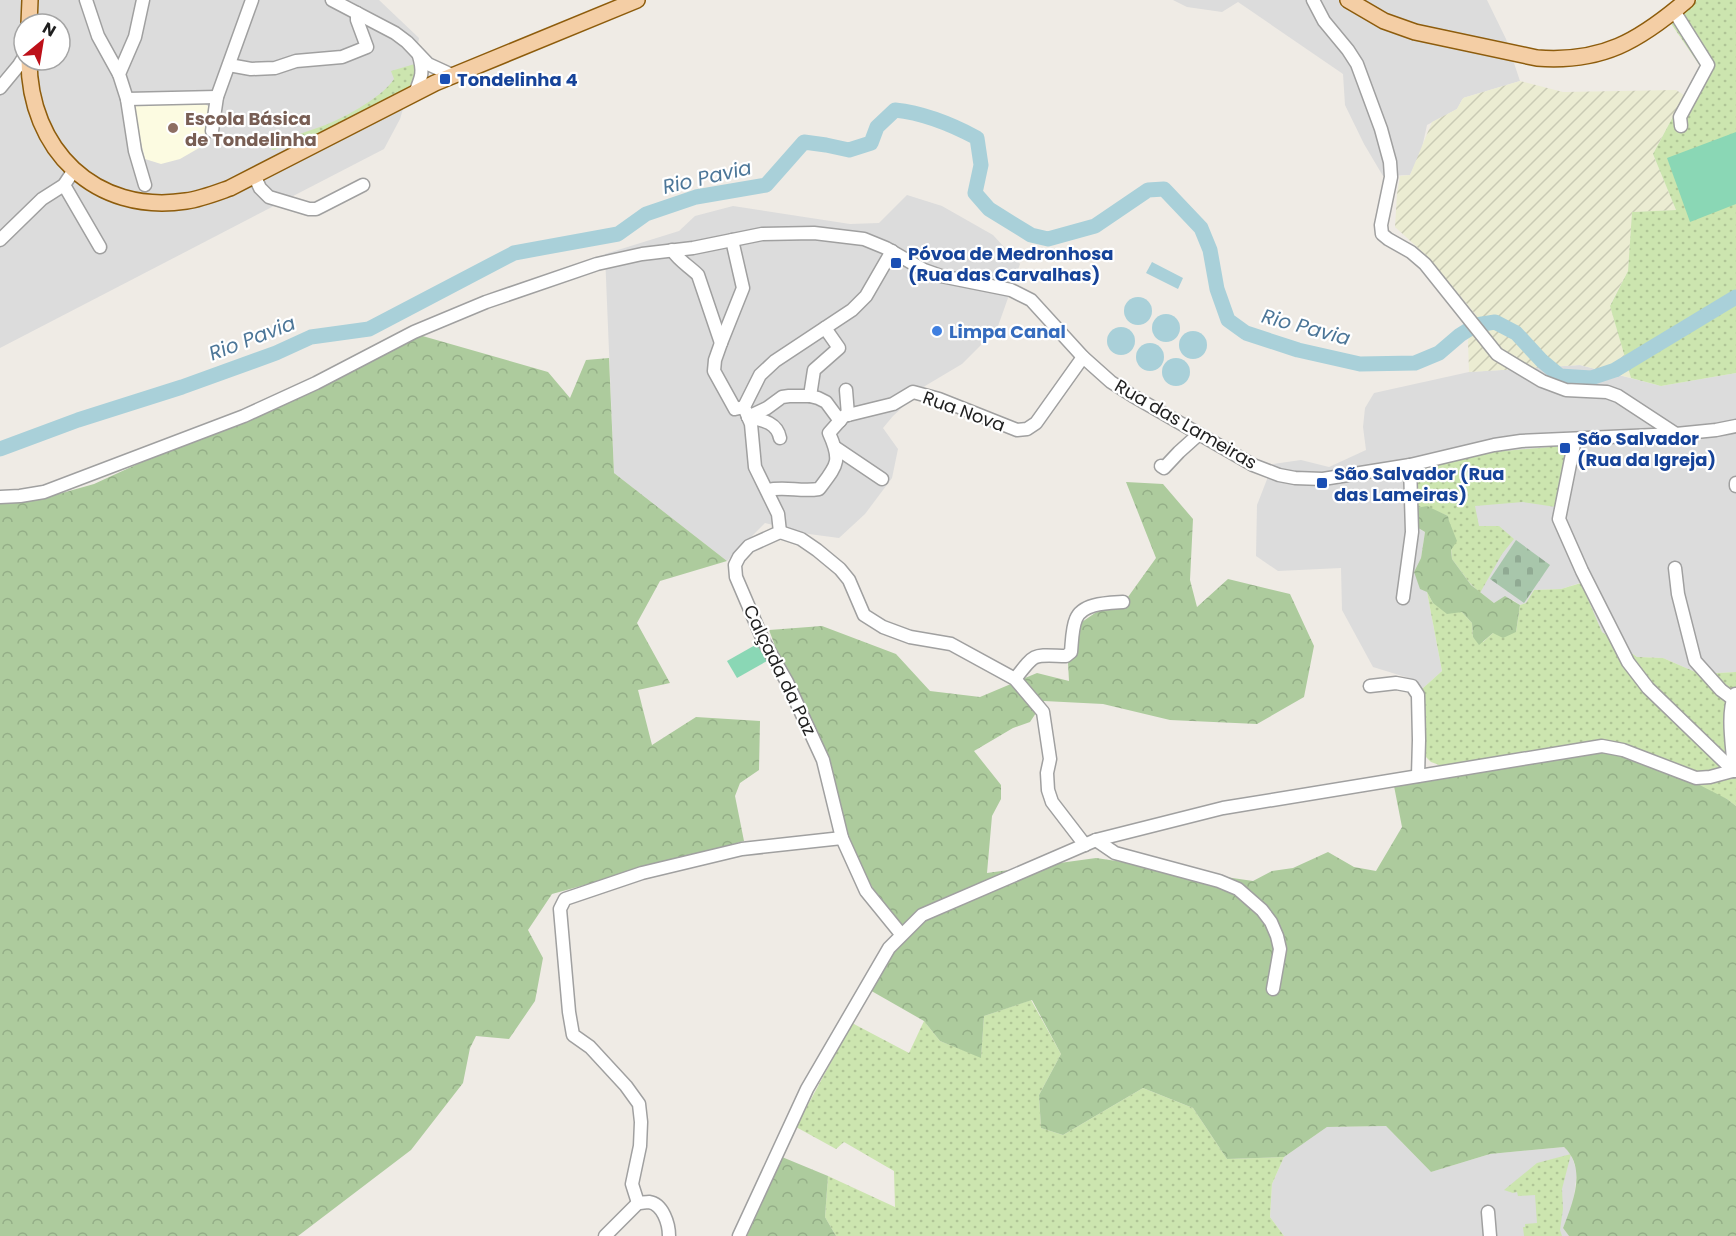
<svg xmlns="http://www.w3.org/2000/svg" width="1736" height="1236" font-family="Poppins,sans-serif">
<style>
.residential{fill:#dcdcdc;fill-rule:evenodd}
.education{fill:#fcfbe1}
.farmland{fill:url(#farmland-furrows)}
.grass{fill:url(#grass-dots)}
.forest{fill:url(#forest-crowns)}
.cemetery{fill:url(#cemetery-stones)}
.pitch{fill:#8ad7b5}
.water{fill:#a9d0d9}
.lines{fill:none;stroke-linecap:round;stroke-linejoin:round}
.river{stroke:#a9d0d9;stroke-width:15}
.minor-casing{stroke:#a0a0a0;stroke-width:15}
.major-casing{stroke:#8d5c0c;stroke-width:18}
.minor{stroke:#fff;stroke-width:12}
.major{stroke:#f4cea5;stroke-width:15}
.transit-dot{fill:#1a4fb4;stroke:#fff;stroke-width:2}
.education-dot{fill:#8d6e63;stroke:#fff;stroke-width:2}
.shop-dot{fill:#3f7fe0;stroke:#fff;stroke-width:2}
.labels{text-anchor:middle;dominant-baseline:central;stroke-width:4.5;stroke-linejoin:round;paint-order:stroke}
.transit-label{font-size:18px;font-weight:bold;fill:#164399;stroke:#fff;text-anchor:start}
.education-label{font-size:18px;font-weight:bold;fill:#785e54;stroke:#fff;text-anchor:start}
.shop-label{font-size:18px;font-weight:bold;fill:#366cbe;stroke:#fff;text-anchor:start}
.street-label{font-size:18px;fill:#1f1f1f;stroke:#fff}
.water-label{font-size:20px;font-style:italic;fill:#4c7698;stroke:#fff}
</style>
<defs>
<pattern id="farmland-furrows" width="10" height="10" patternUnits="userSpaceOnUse" patternTransform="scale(1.5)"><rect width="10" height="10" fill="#ebecd2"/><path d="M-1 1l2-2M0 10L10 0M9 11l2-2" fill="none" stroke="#c9cab4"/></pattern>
<pattern id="grass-dots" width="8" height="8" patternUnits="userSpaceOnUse" patternTransform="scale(1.5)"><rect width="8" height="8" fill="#cce5af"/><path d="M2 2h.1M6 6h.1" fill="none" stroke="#afc496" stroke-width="1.8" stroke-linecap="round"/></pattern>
<pattern id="forest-crowns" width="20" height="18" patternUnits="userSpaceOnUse" patternTransform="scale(1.5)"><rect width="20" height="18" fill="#adcb9d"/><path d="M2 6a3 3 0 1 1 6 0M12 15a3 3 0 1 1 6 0" fill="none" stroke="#94ae87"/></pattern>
<pattern id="cemetery-stones" width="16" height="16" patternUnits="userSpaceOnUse" patternTransform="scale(1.5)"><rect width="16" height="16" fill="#a8c6ab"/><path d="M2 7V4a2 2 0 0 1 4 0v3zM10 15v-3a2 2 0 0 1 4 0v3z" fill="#90aa93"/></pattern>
</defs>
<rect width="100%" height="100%" fill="#efebe5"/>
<g class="residential">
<path d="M0,0h379l40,38 -6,37 -13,44 -16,30 -384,199zM24,24h36v36h-36z"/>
<polygon points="1173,0 1487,0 1506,39 1520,81 1463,98 1457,109 1427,125 1421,152 1410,175 1383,176 1364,144 1345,105 1343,74 1238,2 1222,12 1187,7"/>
<polygon points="907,195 942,206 993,235 1020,264 997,329 962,364 925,386 893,416 883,428 898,449 892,478 865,514 839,538 809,534 765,523 727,561 614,473 605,254 679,231 695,216 733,206 850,224 879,223"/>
<polygon points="1580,365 1661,386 1736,373 1736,672 1700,674 1663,658 1637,657 1602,632 1580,583 1561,589 1534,590 1526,603 1520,605 1513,600 1500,601 1494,603 1471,585 1452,559 1457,541 1419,529 1425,532 1421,558 1414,572 1427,592 1442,671 1422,689 1412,679 1373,667 1342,610 1341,568 1278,571 1256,556 1257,505 1273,464 1301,460 1329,467 1366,450 1363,427 1365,408 1374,393 1469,372"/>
<polygon points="1386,1126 1431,1172 1490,1154 1564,1147 1571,1154 1577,1172 1573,1205 1563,1228 1569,1236 1284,1236 1270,1217 1272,1184 1284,1157 1327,1127"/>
</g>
<polygon class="education" points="202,102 208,106 212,112 206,144 180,159 161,164 145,159 133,110 136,104"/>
<polygon class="farmland" points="1520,81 1563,92 1676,90 1684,95 1653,154 1676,210 1632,212 1628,271 1610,305 1631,378 1580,365 1469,372 1468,341 1476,315 1428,257 1395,227 1397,194 1400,176 1410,175 1432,122 1457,109 1463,98"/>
<g class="grass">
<polygon points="1697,0 1736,0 1736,373 1661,386 1631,378 1610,306 1628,271 1632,212 1676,210 1653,154 1700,66 1670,22"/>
<path d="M418,63l-5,25 -100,52h-7l-33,10 -2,-1c12,-10 31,-16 46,-21 22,-7 65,-30 77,-49l-3,-8z"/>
<polygon points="1561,446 1567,452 1556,507 1523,502 1475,506 1479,526 1499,526 1514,539 1502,554 1480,593 1469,582 1452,559 1448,516 1427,507 1416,508 1416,468 1471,454"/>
<polygon points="1581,583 1602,632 1637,657 1663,658 1700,674 1736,672 1736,806 1727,799 1570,745 1442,766 1431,762 1424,755 1422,689 1442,671 1427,592 1433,603 1462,612 1472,623 1473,637 1483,642 1493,633 1516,632 1520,605 1526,603 1534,590 1561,589"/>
<polygon points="1031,1000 1061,1054 1039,1095 1041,1128 1063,1135 1143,1088 1193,1108 1227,1159 1284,1157 1272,1184 1270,1217 1284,1236 836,1236 825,1217 828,1176 895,1207 894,1171 844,1142 836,1149 796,1127 852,1023 909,1053 924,1021 940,1041 981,1057 984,1016"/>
<polygon points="1571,1154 1562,1189 1563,1209 1560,1230 1562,1236 1524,1236 1523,1227 1525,1227 1525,1224 1537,1223 1535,1195 1518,1196 1517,1192 1513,1193 1504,1190 1537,1163"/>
</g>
<g class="forest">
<polygon points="419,335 548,372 570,398 586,360 609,358 614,473 727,561 660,581 637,623 670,683 638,690 652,745 696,717 760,721 759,770 740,783 735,796 744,841 552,894 528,930 543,958 535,1001 509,1039 476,1036 470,1048 463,1083 411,1150 298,1236 0,1236 0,504 62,493 94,484"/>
<path d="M1126,482l37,2 30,35 -3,61 7,27 31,-28 62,15 24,52 -10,51 -47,27 -87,-4 -67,-16 -59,-3 -14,21 -17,6 -39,23 27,34v14l-9,17 -5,57 109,-15 157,23 19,-10 21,-3 35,-16 26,15 22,4 26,-44 -8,-41 48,-20 128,-21 31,-3 30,8 96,49 9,7v430h-167l-6,-8c10,-25 24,-60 1,-81l-74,7 -59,18 -45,-46 -59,1 -43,30 -57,2 -34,-51 -50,-20 -80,47 -22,-7 -2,-33 22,-41 -29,-54 -48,16 -3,42 -41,-17 -16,-20 -56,-32 33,-55 -44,-72 -88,-232 53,-4 74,28 34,37 50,6 57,-24 32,8 -1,-18 14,-41 13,-9 33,-16 28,-39z"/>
<polygon points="1427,506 1448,516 1449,521 1457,541 1451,550 1452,559 1471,585 1494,603 1505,596 1520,605 1516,632 1503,638 1493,633 1479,645 1473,637 1472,623 1462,612 1447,614 1433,603 1427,592 1420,589 1414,572 1421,558 1425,532 1415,526 1416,508"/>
<polygon points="782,1157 828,1176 825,1217 836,1236 747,1236"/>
</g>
<polygon class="cemetery" points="1516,540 1550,565 1524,603 1490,579"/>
<g class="pitch">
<polygon points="1736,132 1736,204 1690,222 1667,158"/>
<polygon points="757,644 767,661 737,678 727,661"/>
</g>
<g class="water">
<polygon points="1152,262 1183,278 1178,289 1146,273"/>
<circle cx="1138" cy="311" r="14"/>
<circle cx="1166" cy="328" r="14"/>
<circle cx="1121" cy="341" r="14"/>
<circle cx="1193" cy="345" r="14"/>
<circle cx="1150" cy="357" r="14"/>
<circle cx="1176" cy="372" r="14"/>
</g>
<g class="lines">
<path class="river" d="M0,449l78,-29 104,-33 94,-34 35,-16 58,-8 145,-76 104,-19 28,-20 50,-17 70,-12 38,-43 22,3 23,5 22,-7 6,-16 18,-17c29,3 56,14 82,28l4,27 -6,28 14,16 42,26 17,4 47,-13 53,-36 16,-1 37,39 9,22 7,39 11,31 18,13 52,17 62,14 55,-1 24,-10 21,-18 16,-10 19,-3 21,11 26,28 18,15 31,2 24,-8 121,-73"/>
<defs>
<g id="minor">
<polyline points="86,0 98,36 119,74"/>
<polyline points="143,0 135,37 119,74 127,99 135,151 145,185"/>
<polyline points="332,0 395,33 407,42 428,64 452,75"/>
<polyline points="1313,0 1324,21 1348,50 1357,64 1381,129 1390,162 1391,177 1381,225 1382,234 1388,239 1411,252 1425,264 1497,354 1542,381 1566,390 1607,392 1618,396 1676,434"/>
<polyline points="1674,11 1708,65 1680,117 1681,126"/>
<polyline points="229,65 251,69 275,68 296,61 342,57 367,47 357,20 357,13"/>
<polyline points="0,88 19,65 24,57"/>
<path d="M415,93c6,-15 9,-20 4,-37"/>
<polyline points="127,99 217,97"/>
<polyline points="212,131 217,97 252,0"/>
<polyline points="254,175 260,188 269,197 309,209 316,209 322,206 363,185"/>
<polyline points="64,185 100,247"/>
<polyline points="0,240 42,199 64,185 74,170"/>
<polyline points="732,240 743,288 721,343 715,360 714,371 735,409 744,407"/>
<path d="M672,250c7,11 17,16 26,25l23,68"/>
<polyline points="892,251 866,296 852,310 775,361 760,375 744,407 751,424 755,467 778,514 780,532 749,546 739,557 735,565 736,577 763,640 787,682 823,760 842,838 866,891 901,934"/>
<polyline points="846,390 848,415"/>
<polyline points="810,396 814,370 839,348 825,328"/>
<polyline points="748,417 767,408 782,397 789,396 810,396 818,398 826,402 840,421"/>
<path d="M748,417c14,3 29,5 32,21"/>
<polyline points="1575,439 1559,519 1582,571 1628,662 1648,688 1734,771"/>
<polyline points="836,448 882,479"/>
<polyline points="1161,466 1164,468 1179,452 1199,434"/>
<polyline points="1736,486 1736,483"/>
<path d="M767,490c19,-4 33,2 52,-1 18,-24 23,-27 10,-56l15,-17 49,-12 20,-12 26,7 78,31 10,-1 9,-6 47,-66"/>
<polyline points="0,497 20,496 44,492 244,416 316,383 414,332 486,302 597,264 642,254 693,248 762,234 814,233 864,239 886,248 924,270 941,276 1011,290 1031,300 1083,357 1111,382 1133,396 1253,465 1279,475 1295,478 1323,479 1410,465 1494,445 1521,441 1676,434 1716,430 1736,426"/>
<polyline points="780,532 801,539 817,550 840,569 849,580 864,615 883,627 910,637 951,644 1015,679 1043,712 1050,759 1047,773 1048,790 1052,802 1085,845"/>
<polyline points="1675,568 1678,594 1695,661 1721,690 1733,699"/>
<polyline points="1403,598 1412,532 1410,465"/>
<path d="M1015,679c21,-27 17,-24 51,-23l5,-4c1,-10 1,-24 5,-33 6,-16 32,-16 47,-17"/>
<polyline points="1370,686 1396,683 1412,686 1418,695 1419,740 1418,776"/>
<path d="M1734,771c-1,-22 -8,-57 1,-77"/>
<polyline points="1096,840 1115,853 1219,881 1238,889 1262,910 1271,922 1277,936 1280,949 1273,989"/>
<polyline points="638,1203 632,1184 640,1146 641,1122 639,1104 626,1086 590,1047 573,1035 569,1012 560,909 565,899 642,873 742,849 842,838"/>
<polyline points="1488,1212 1490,1236"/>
<path d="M605,1236l33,-33c4,0 7,-1 11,-1 14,2 20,22 20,34"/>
<polyline points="739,1236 807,1089 889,948 922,915 1096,840 1223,808 1602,746 1623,750 1696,778 1710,777 1736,770"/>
</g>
<g id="major">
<path d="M1348,0l36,21 31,11 122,26c65,5 102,-17 150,-58"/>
<polyline points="29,24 30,0"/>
<path d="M29,60c0,89 66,155 157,141 15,-2 30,-8 44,-13l205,-105 202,-83"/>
</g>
</defs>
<use href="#minor" class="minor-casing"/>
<use href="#major" class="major-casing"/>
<use href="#minor" class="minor"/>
<use href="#major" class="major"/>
</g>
<g class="transit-dot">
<rect x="439" y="73" width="12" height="12" rx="3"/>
<rect x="890" y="257" width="12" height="12" rx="3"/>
<rect x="1559" y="442" width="12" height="12" rx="3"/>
<rect x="1316" y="477" width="12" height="12" rx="3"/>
</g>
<circle class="education-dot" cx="173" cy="128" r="6"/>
<circle class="shop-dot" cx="937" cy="331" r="6"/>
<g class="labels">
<g class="transit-label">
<text x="457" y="79">Tondelinha 4</text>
<text x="908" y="253">Póvoa de Medronhosa<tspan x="908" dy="21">(Rua das Carvalhas)</tspan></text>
<text x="1577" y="438">São Salvador<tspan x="1577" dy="21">(Rua da Igreja)</tspan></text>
<text x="1334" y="473">São Salvador (Rua<tspan x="1334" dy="21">das Lameiras)</tspan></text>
</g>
<g class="education-label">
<text x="185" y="118">Escola Básica<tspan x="185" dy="21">de Tondelinha</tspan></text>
</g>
<g class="shop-label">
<text x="949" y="331">Limpa Canal</text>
</g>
<g class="street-label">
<text transform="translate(964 411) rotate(20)">Rua Nova</text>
<text transform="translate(1186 424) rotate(30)">Rua das Lameiras</text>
<text transform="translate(780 670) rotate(64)">Calçada da Paz</text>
</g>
<g class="water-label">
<text transform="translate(707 177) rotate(-13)">Rio Pavia</text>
<text transform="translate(1306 327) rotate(15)">Rio Pavia</text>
<text transform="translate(252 338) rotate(-21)">Rio Pavia</text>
</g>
</g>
<g transform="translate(42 42) rotate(30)"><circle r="28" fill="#ffffff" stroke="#a5a5a5" stroke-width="1.5"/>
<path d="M0-4.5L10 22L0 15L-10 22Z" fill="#bd1019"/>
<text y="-9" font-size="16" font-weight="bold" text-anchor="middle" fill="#1f1f1f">N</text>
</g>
</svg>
